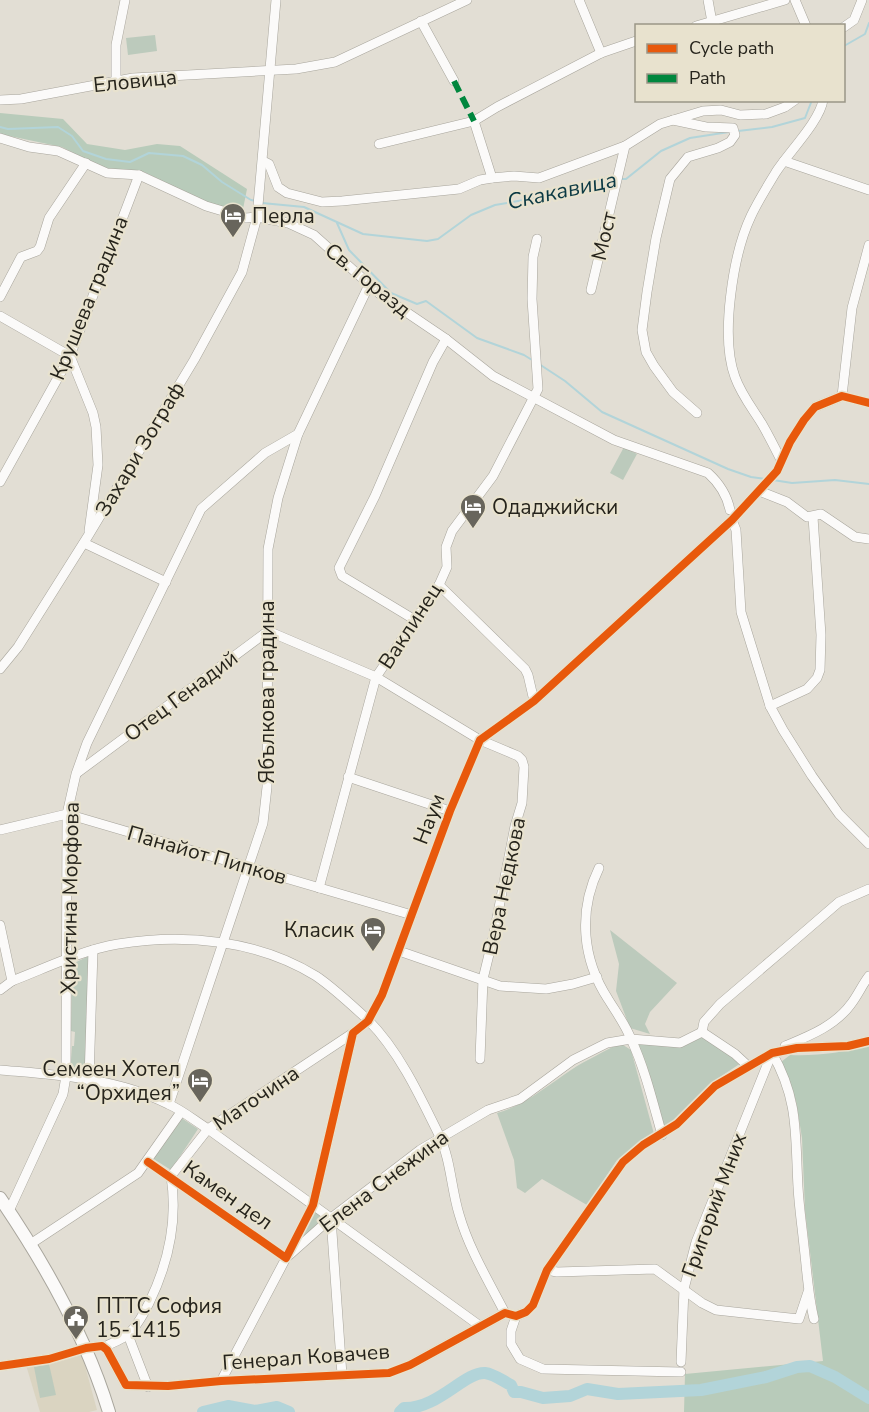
<svg xmlns="http://www.w3.org/2000/svg" width="869" height="1412" font-family="'Nunito Sans',sans-serif">
<style>
.built{fill:#dad4c1}
.green{fill:#bccabc}
.forest{fill:#b8cbba}
.lines{fill:none;stroke-linecap:round;stroke-linejoin:round}
.stream{stroke:#b2d4d9;stroke-width:2}
.river{stroke:#b2d4d9;stroke-width:12}
.minor-casing{stroke:#a8a59c;stroke-width:10}
.major-casing{stroke:#a8a59c;stroke-width:14}
.minor{stroke:#fbfaf9;stroke-width:9}
.major{stroke:#fbfaf9;stroke-width:12}
.quiet{stroke:#00873e;stroke-width:6;stroke-dasharray:12 6;stroke-linecap:butt}
.cycleway-casing{stroke:#e8e2ce;stroke-width:11}
.cycleway{stroke:#e8590c;stroke-width:8}
.labels{text-anchor:middle;dominant-baseline:central;stroke-width:4.5;stroke-linejoin:round;paint-order:stroke}
.street-label{font-size:21px;fill:#26241c;stroke:#e8e2ce}
.poi-label{font-size:21px;fill:#26241c;stroke:#e8e2ce;text-anchor:start}
.water-label{font-size:22px;font-style:italic;fill:#0b3943;stroke:#e8e2ce}
</style>
<rect width="100%" height="100%" fill="#e2ded4"/>
<polygon class="built" points="81,1351 97,1410 89,1412 40,1412 26,1365"/>
<g class="green">
<polygon points="155,35 157,51 128,55 126,38"/>
<polygon points="624,447 637,454 623,480 610,473"/>
<polygon points="610,930 677,983 650,1012 645,1024 650,1034 630,1028 616,991 619,964"/>
<polygon points="91,955 88,1077 70,1075 72,1046 74,1046 75,1032 71,1031 72,964"/>
<polygon points="700,1031 741,1063 714,1081 676,1120 662,1128 637,1042 667,1046"/>
<path d="M620,1043l11,7 23,84 -37,26 -30,45 -45,-26 -17,14 -8,-5 -3,-28 -17,-47c28,-8 50,-27 74,-43 15,-10 33,-18 49,-27z"/>
<polygon points="180,1117 198,1129 171,1170 152,1158"/>
<polygon points="315,1210 325,1218 300,1242"/>
<polygon points="49,1364 56,1395 40,1398 34,1367"/>
</g>
<g class="forest">
<polygon points="0,113 63,119 87,144 125,150 157,144 180,146 247,189 242,214 208,203 144,172 108,171 62,147 0,134"/>
<path d="M869,1045v367h-185l1,-38 138,-13 -18,-151 -3,-72 -6,-37 -15,-39 9,-7c27,1 53,-2 79,-10z"/>
</g>
<g class="lines">
<g class="stream">
<polyline points="844,46 865,34 869,23"/>
<polyline points="0,127 8,129 58,127 72,136 83,151 106,159 130,162 149,153 183,156 202,165 222,182 251,200 256,201"/>
<polyline points="738,131 772,127 805,118 812,100"/>
<polyline points="619,179 626,179 661,151 690,138 729,132"/>
<polyline points="262,203 304,207 363,234 427,241 438,239 471,215 495,205 564,193 604,178 613,178"/>
<polyline points="337,223 349,250 391,293 417,304 426,301 477,338 524,355 532,360"/>
<polyline points="539,364 565,381 602,412 728,469 751,477 765,479"/>
<polyline points="773,480 792,483 835,480 869,484"/>
</g>
<g class="river">
<polyline points="203,1412 228,1406 256,1411 277,1407 289,1412"/>
<path d="M400,1412l4,-4c34,1 60,-36 81,-35 9,1 18,8 26,12l3,7h7l22,6 27,-2 17,-7 31,5 83,-4 65,-13 31,-10 13,-1 25,11 34,21"/>
</g>
<defs>
<g id="minor">
<polyline points="579,0 601,53"/>
<polyline points="708,0 712,22"/>
<polyline points="795,0 806,26"/>
<polyline points="421,21 454,81"/>
<polyline points="696,26 785,0"/>
<polyline points="844,27 854,20 862,0"/>
<polyline points="116,81 116,45 125,0"/>
<polyline points="0,100 21,99 133,78 296,69 335,62 467,0"/>
<polyline points="673,120 706,127 733,128 735,135 730,142 718,148 688,157 670,179 656,238 647,292 642,330 646,352 654,366 673,392 697,413"/>
<polyline points="474,121 492,178"/>
<path d="M0,138l29,9 29,4 49,22 32,2 67,31 40,12 11,-1 31,6 26,12 67,60 65,44 47,37 121,64 94,33c11,10 19,22 22,37"/>
<polyline points="379,144 474,121 497,107 601,53 636,41"/>
<polyline points="263,161 269,164 278,187 287,193 322,202 342,201 459,189 480,180 492,178 514,176 539,178 625,146 660,124 703,111 721,110 740,115 766,114 785,107 795,100"/>
<polyline points="784,161 869,190"/>
<polyline points="591,290 625,146"/>
<polyline points="0,297 21,257 37,251 40,247 49,218 86,163"/>
<polyline points="0,316 70,356 93,413 96,427 98,465 89,531"/>
<polyline points="842,396 852,308 869,245"/>
<path d="M781,460c-6,-12 -12,-24 -19,-36 -10,-16 -21,-30 -27,-47 -15,-40 -2,-123 16,-161 7,-15 16,-29 25,-44 12,-19 44,-51 47,-72"/>
<polyline points="0,482 70,356 139,175"/>
<polyline points="759,491 787,502 807,517 821,514 855,537 869,539"/>
<polyline points="732,520 736,530 741,612 770,706 783,730 812,776 839,814 869,844"/>
<polyline points="84,543 166,582"/>
<polyline points="439,585 525,669 528,675 534,701"/>
<polyline points="415,620 342,576 339,568 375,496 433,362 446,339"/>
<polyline points="0,669 18,647 88,536 194,360 242,272 257,217 276,0"/>
<polyline points="770,706 807,689 817,678 820,670 821,635 813,517"/>
<polyline points="77,773 268,631 376,677 480,740 518,756 522,760 524,767 522,803 515,826 493,938 483,979 480,1059"/>
<polyline points="348,777 450,811"/>
<polyline points="0,830 67,814 412,915"/>
<path d="M599,868c-21,43 -17,91 9,131 8,13 17,25 23,40 14,30 22,64 31,96"/>
<polyline points="319,888 376,677 439,585 447,567 446,547 452,531 493,476 538,389 532,299 533,257 537,239"/>
<polyline points="0,925 12,981"/>
<polyline points="399,951 500,986 546,989 573,984 597,977"/>
<path d="M0,990l12,-9c34,-13 70,-31 106,-37 66,-11 140,-4 198,32 15,10 38,31 52,44 31,31 52,76 71,115 12,25 12,53 20,79 10,35 29,66 46,99"/>
<polyline points="702,1032 704,1022 720,1004 788,946 839,902 869,889"/>
<polyline points="702,1032 735,1054 748,1066"/>
<path d="M785,1046c24,-10 50,-20 66,-42 7,-9 11,-19 18,-28"/>
<path d="M772,1053c27,47 23,82 26,134 1,19 4,39 6,59 3,25 4,49 10,73"/>
<path d="M0,1070c56,5 117,8 168,34 14,6 27,17 40,25l272,197"/>
<polyline points="89,1080 93,950"/>
<polyline points="169,1104 263,823 267,787 268,549 278,498 298,434 369,285"/>
<polyline points="148,1162 286,1258 313,1205 353,1033 368,1021 382,995 450,811 480,740 534,701 732,520 777,471 790,442 804,420 815,407 842,396 869,403"/>
<polyline points="9,1211 63,1094 66,1076 67,814 76,774 87,743 201,509 265,453 298,434"/>
<polyline points="331,1218 342,1375"/>
<polyline points="29,1245 138,1173 181,1112"/>
<polyline points="547,1270 557,1272 655,1269 702,1303 716,1310 799,1319 808,1292"/>
<polyline points="516,1316 511,1331 511,1344 520,1359 543,1369 681,1372"/>
<polyline points="128,1335 148,1387"/>
<path d="M104,1347c7,-4 18,-7 24,-13 9,-7 16,-21 21,-31 20,-41 29,-82 22,-127l37,-47 145,-96"/>
<polyline points="681,1362 684,1289 696,1242 772,1053"/>
<polyline points="0,1366 49,1359 86,1348 102,1346 107,1350 126,1385 168,1386 221,1381 389,1373 410,1365 505,1313 516,1316 526,1312 533,1305 547,1270 623,1162 643,1145 677,1124 715,1086 772,1053 797,1048 848,1046 869,1041"/>
<polyline points="221,1381 286,1258 331,1218 420,1150 488,1110 520,1099 573,1060 607,1043 631,1039 680,1043 702,1032"/>
</g>
<path id="major" d="M0,1198c45,66 86,138 109,214"/>
</defs>
<use href="#minor" class="minor-casing"/>
<use href="#major" class="major-casing"/>
<use href="#minor" class="minor"/>
<use href="#major" class="major"/>
<polyline class="quiet" points="454,81 474,121"/>
<defs>
<g id="cycleway">
<polyline points="148,1162 286,1258 313,1205 353,1033 368,1021 382,995 450,811 480,740 534,701 732,520 777,471 790,442 804,420 815,407 842,396 869,403"/>
<polyline points="0,1366 49,1359 86,1348 102,1346 107,1350 126,1385 168,1386 221,1381 389,1373 410,1365 505,1313 516,1316 526,1312 533,1305 547,1270 623,1162 643,1145 677,1124 715,1086 772,1053 797,1048 848,1046 869,1041"/>
</g>
</defs>
<use href="#cycleway" class="cycleway-casing"/>
<use href="#cycleway" class="cycleway"/>
</g>
<defs>
<symbol id="hotel-pin" viewBox="-11 -11 22 30"><path d="M0 17L-7.5 6A9.5 9.5 0 1 1 7.5 6Z" fill="#68655c" stroke="#e8e2ce"/><path d="M-6-4.5h1.5V1H6V5H4.5V3h-9V5H-6ZM-4 0a1.8 1.8 0 1 1 3.6 0ZM.5 0V-2.5h3Q6-2.5 6 0Z" fill="#fff"/></symbol>
<symbol id="civic-pin" viewBox="-11 -11 22 30"><path d="M0 17L-7.5 6A9.5 9.5 0 1 1 7.5 6Z" fill="#68655c" stroke="#e8e2ce"/><path d="M-.6-6.5H3V-4.5H.6V-3L4-1V1h2V6H-6V1h2V-1L-.6-3ZM-1.2 2.5V6h2.4V2.5Z" fill="#fff"/></symbol>
</defs>
<g fill-rule="evenodd">
<use href="#hotel-pin" x="218" y="201" width="30" height="40"/>
<use href="#hotel-pin" x="458" y="492" width="30" height="40"/>
<use href="#hotel-pin" x="358" y="915" width="30" height="40"/>
<use href="#hotel-pin" x="185" y="1066" width="30" height="40"/>
<use href="#civic-pin" x="61" y="1303" width="30" height="40"/>
</g>
<g class="labels">
<g class="street-label">
<text transform="translate(135 81) rotate(-6)">Еловица</text>
<text transform="translate(604 236) rotate(-77)">Мост</text>
<text transform="translate(368 280) rotate(39)">Св. Горазд</text>
<text transform="translate(89 298) rotate(-68)">Крушева градина</text>
<text transform="translate(140 449) rotate(-59)">Захари Зограф</text>
<text transform="translate(410 626) rotate(-57)">Ваклинец</text>
<text transform="translate(267 692) rotate(-90)">Ябълкова градина</text>
<text transform="translate(181 696) rotate(-37)">Отец Генадий</text>
<text transform="translate(429 819) rotate(-69)">Наум</text>
<text transform="translate(207 855) rotate(16)">Панайот Пипков</text>
<text transform="translate(504 886) rotate(-78)">Вера Недкова</text>
<text transform="translate(70 898) rotate(-89)">Христина Морфова</text>
<text transform="translate(256 1098) rotate(-34)">Маточина</text>
<text transform="translate(384 1181) rotate(-37)">Елена Снежина</text>
<text transform="translate(228 1195) rotate(35)">Камен дел</text>
<text transform="translate(714 1205) rotate(-70)">Григорий Мних</text>
<text transform="translate(306 1357) rotate(-4)">Генерал Ковачев</text>
</g>
<g class="poi-label">
<text x="252" y="216">Перла</text>
<text x="492" y="507">Одаджийски</text>
<text x="354" y="930" text-anchor="end">Класик</text>
<text x="180" y="1069" text-anchor="end">Семеен Хотел<tspan x="180" dy="24">“Орхидея”</tspan></text>
<text x="96" y="1306">ПТТС София<tspan x="96" dy="24">15-1415</tspan></text>
</g>
<g class="water-label">
<text transform="translate(562 191) rotate(-12)">Скакавица</text>
</g>
</g>
<rect x="635" y="24" width="210" height="78" fill="#e8e2ce" stroke="#9a9687" stroke-width="1.5"/>
<rect x="647" y="44" width="30" height="9" fill="#e8590c" stroke="#9a9687" stroke-width="1.5"/>
<text x="689" y="54" font-size="18" fill="#26241c">Cycle path</text>
<rect x="647" y="74" width="30" height="9" fill="#00873e" stroke="#9a9687" stroke-width="1.5"/>
<text x="689" y="84" font-size="18" fill="#26241c">Path</text>
</svg>
